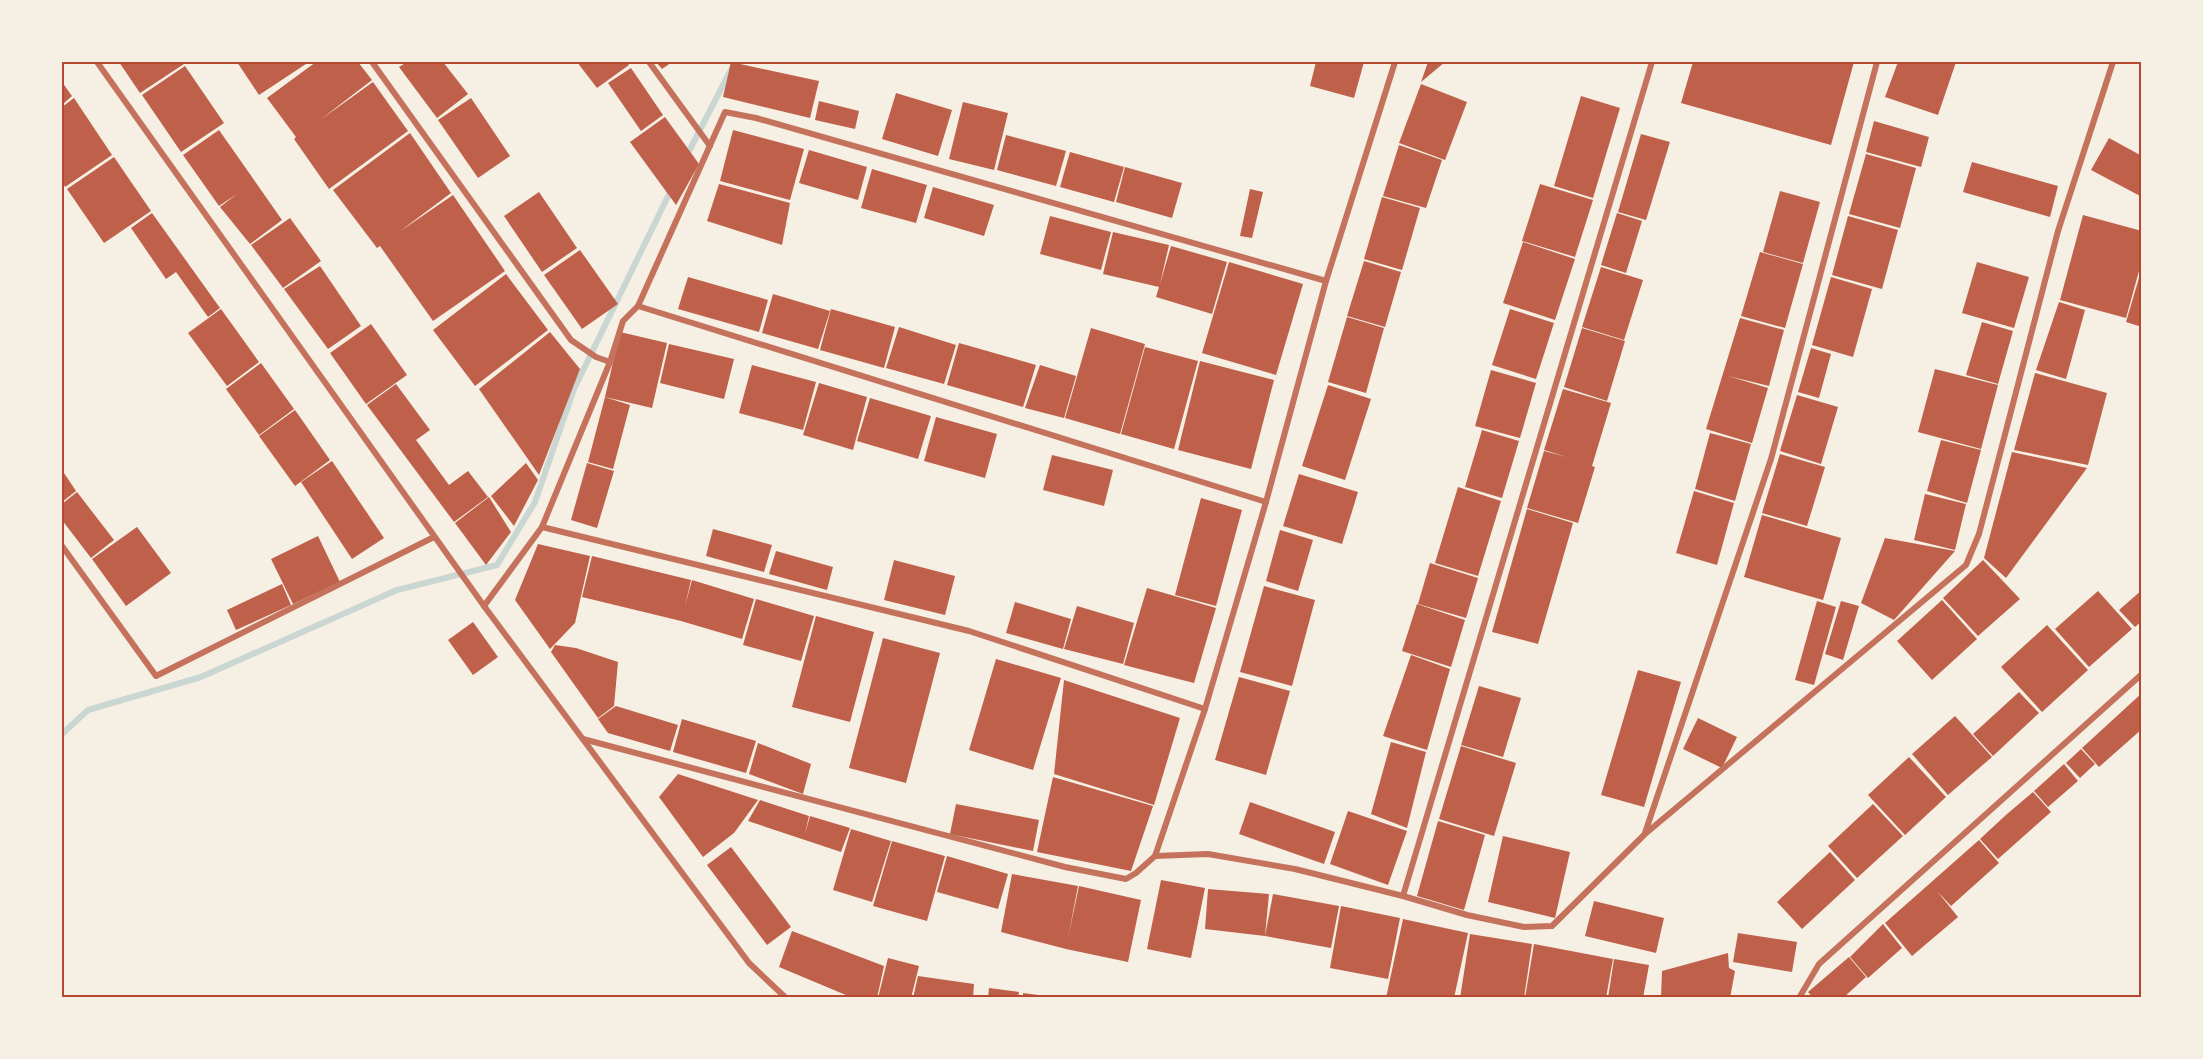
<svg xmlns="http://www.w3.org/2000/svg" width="2203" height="1059" font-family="Rubik,sans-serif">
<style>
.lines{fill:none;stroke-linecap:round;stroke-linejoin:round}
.stream{stroke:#c9d6d2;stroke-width:6}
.building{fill:#bf614a}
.minor{stroke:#c5725c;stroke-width:6}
.neatline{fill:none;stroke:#b5482f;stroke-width:2}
</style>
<rect width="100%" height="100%" fill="#f6efe4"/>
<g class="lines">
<g class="stream">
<polyline points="686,157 735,62"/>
<polyline points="62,734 88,710 201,677 397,590 497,565 535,502 574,389 672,188"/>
</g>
</g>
<g class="building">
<polygon points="119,62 187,62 140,93"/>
<polygon points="237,62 309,62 259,95"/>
<polygon points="316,62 358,62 372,80 320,120 373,82 408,131 329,189 294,139 296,137 267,98"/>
<polygon points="407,62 443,62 468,94 437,118 399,67"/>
<polygon points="577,62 627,62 629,65 597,88"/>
<polygon points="656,62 672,62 662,69"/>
<polygon points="731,62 819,81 810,118 723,97"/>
<polygon points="1316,62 1364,62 1354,98 1310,86"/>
<polygon points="1428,62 1445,62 1421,82"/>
<polygon points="1693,62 1854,62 1831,145 1681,103"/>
<polygon points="1898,62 1956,62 1938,115 1885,97"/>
<polygon points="185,66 224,123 181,152 142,95"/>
<polygon points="631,68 663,115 641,131 608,83"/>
<polygon points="62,82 72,96 62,105"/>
<polygon points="1421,84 1467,102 1445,160 1399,143"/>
<polygon points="896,93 952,110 938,156 882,139"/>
<polygon points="1581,96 1620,108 1593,198 1554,186"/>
<polygon points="74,98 112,155 65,187 62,181 62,107"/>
<polygon points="471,98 510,156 478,178 438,120"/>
<polygon points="819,101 859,111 855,129 815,120"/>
<polygon points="963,102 1008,113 994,170 949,159"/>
<polygon points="665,117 699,164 676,205 630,142"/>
<polygon points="1874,121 1929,137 1921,167 1866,152"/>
<polygon points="219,130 282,220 250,244 220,207 237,194 219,206 183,155"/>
<polygon points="733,130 804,149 790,200 720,181"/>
<polygon points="410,133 451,193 399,232 453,195 505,271 433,321 380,246 377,248 333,190"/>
<polygon points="1641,134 1670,142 1646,220 1618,212"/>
<polygon points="1006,135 1066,151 1056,186 997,170"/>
<polygon points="2109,138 2142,156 2142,197 2091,170"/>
<polygon points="1399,145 1442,160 1426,208 1383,196"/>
<polygon points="809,150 867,167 858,200 799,183"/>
<polygon points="1070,152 1124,167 1114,202 1060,187"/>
<polygon points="1866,154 1916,168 1900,228 1849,214"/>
<polygon points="114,157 151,211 104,243 67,189"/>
<polygon points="1972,162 2058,186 2050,217 1963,192"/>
<polygon points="1125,167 1182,183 1172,218 1116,202"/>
<polygon points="872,169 927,185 916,223 861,208"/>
<polygon points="719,184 790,203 782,245 707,221"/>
<polygon points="1540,184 1593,200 1575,257 1522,241"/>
<polygon points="933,187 994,205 984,236 924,218"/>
<polygon points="1250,189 1263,192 1252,238 1240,236"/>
<polygon points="1780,191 1820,202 1803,263 1763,252"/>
<polygon points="539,192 577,248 542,272 504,216"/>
<polygon points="1382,197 1420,208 1402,270 1364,259"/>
<polygon points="152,213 220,308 208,317 176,272 166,279 131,228"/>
<polygon points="1617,213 1642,221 1626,273 1601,265"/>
<polygon points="2083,215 2142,231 2142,260 2126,318 2060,300"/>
<polygon points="1050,216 1111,232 1101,270 1040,254"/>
<polygon points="1848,216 1898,230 1882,289 1832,275"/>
<polygon points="290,218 321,261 283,288 251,245"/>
<polygon points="1113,232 1169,245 1160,284 1171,246 1227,262 1212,314 1156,297 1159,287 1103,274"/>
<polygon points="1523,242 1575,259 1555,320 1503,303"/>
<polygon points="580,250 618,304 582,329 544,275"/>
<polygon points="1760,252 1803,264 1785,328 1741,316"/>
<polygon points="1364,261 1401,272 1385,327 1347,316"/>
<polygon points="1229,262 1303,284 1276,375 1202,353"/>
<polygon points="1977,262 2029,277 2014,328 1962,313"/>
<polygon points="320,266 361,326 328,349 284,289"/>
<polygon points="1601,267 1643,280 1624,340 1582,327"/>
<polygon points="2141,271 2142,271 2142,327 2126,322"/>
<polygon points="506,274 548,330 475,386 433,330"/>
<polygon points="688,277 768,300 759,332 678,309"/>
<polygon points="1831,277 1872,289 1853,357 1812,345"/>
<polygon points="773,294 830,311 818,349 762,333"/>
<polygon points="2059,302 2085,310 2066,379 2036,370"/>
<polygon points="221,309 259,362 227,386 188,333"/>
<polygon points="831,309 895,327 884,368 820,350"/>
<polygon points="1510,309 1554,323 1536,379 1492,365"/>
<polygon points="1347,317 1384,328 1366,393 1328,382"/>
<polygon points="1740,318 1784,330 1769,386 1728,376 1768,388 1752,443 1706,429"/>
<polygon points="1982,322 2013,331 1998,384 1966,375"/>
<polygon points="371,324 407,375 366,404 330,353"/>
<polygon points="899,327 956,345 944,384 886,368"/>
<polygon points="1091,328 1145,344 1120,434 1065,418"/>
<polygon points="1582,328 1625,341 1607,401 1564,387"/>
<polygon points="550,332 580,369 539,475 479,389"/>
<polygon points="620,332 667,343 652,408 605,397"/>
<polygon points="959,343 1036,365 1023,407 947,385"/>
<polygon points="669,344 734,359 724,399 660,383"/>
<polygon points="1145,347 1198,361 1174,449 1121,434"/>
<polygon points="1811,348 1831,354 1819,398 1798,392"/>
<polygon points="1200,361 1274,380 1251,469 1178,450"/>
<polygon points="261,363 294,409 259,435 226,389"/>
<polygon points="752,365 816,382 803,430 739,413"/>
<polygon points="1040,365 1076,376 1064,418 1025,408"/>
<polygon points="1935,369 1998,385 1981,449 1918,432"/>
<polygon points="1491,370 1536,383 1520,438 1475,426"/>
<polygon points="2035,373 2107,393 2088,465 2014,450"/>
<polygon points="819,383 867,397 853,450 803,435"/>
<polygon points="396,384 430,430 416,440 449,485 468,471 488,497 454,522 367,405"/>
<polygon points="1328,385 1371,399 1345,480 1302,466"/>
<polygon points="1563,389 1611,403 1592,466 1595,467 1578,523 1527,508 1544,451 1567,457 1544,450"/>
<polygon points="1797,395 1838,407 1821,464 1780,451"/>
<polygon points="605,397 630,405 613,469 588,462"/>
<polygon points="870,398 931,416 918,459 857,441"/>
<polygon points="295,410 330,460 295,486 259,436"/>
<polygon points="936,417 997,434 985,478 924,461"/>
<polygon points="1482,430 1519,441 1502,498 1465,487"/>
<polygon points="1710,433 1751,444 1735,501 1695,489"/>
<polygon points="1941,440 1981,450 1967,503 1927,491"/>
<polygon points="2012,452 2087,468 2006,578 1984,558"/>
<polygon points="1780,454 1825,467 1807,526 1762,513"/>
<polygon points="1052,455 1113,470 1104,506 1043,490"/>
<polygon points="332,461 384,538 352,559 301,482"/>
<polygon points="526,463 538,480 514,526 491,496"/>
<polygon points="587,463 614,471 597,528 571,520"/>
<polygon points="62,470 76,491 62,502"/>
<polygon points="1299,474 1358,492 1342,544 1283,526"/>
<polygon points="1458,487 1501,501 1478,576 1435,563"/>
<polygon points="1694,491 1734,503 1717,565 1676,553"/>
<polygon points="77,492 114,540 91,558 62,520 62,504"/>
<polygon points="1925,494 1966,504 1955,550 1914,540"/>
<polygon points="489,497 511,532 486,565 455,523"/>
<polygon points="1201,498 1242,510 1216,606 1175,595"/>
<polygon points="1527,509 1573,523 1538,644 1492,632"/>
<polygon points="1762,515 1841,538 1823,600 1744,577"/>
<polygon points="137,527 171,573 126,606 92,559"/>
<polygon points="713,529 772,545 764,572 706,556"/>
<polygon points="1280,530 1313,540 1298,591 1266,581"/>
<polygon points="318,536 340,582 293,604 271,559"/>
<polygon points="1885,538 1955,551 1894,620 1861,603"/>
<polygon points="538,544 590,556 575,623 550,649 515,600"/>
<polygon points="776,551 833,567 827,590 769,574"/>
<polygon points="592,556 691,580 685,606 692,580 754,599 742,639 681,621 582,597"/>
<polygon points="894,560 955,576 945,615 884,600"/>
<polygon points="1983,560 2020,599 1978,636 1943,598"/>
<polygon points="1430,563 1478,578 1466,618 1418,604"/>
<polygon points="282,584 291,605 236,630 227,610"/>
<polygon points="1264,586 1315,600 1292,686 1240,672"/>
<polygon points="1147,588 1216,608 1194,683 1124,665"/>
<polygon points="2142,590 2142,621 2135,627 2119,610"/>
<polygon points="2098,591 2132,629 2089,667 2055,629"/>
<polygon points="756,599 814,616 801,661 743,645"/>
<polygon points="1942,600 1977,639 1932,680 1897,641"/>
<polygon points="1817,601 1836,607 1814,685 1795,680"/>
<polygon points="1841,601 1859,606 1843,660 1825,654"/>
<polygon points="1015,602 1071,619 1063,649 1006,633"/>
<polygon points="1417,604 1465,620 1451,667 1402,651"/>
<polygon points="1077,606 1134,623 1123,664 1064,649"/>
<polygon points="816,616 874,632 850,722 792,707"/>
<polygon points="473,622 498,657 473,675 448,640"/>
<polygon points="2047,625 2088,670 2042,712 2001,667"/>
<polygon points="883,638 940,653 906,783 849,768"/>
<polygon points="555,645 576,648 618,662 614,706 598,718 551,652"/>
<polygon points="1411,655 1450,669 1427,750 1383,736"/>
<polygon points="996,659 1061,678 1033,770 969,750"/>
<polygon points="1638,670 1681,682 1644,807 1601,795"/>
<polygon points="1239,677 1290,691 1266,775 1215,760"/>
<polygon points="1064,680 1180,718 1154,805 1054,774"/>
<polygon points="1479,686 1521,698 1503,757 1461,745"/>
<polygon points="2019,692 2039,713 1993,756 1973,734"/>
<polygon points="2142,693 2142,729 2099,767 2082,748"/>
<polygon points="616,706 678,725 670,751 608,733 598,719"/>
<polygon points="1955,716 1992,757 1948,795 1912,754"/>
<polygon points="1698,718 1737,737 1722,768 1683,749"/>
<polygon points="682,719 756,741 746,773 673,752"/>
<polygon points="1391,742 1426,752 1407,828 1371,814"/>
<polygon points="758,743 811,764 803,794 749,774"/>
<polygon points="1461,746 1516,763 1494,836 1439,819"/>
<polygon points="2081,749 2095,764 2080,778 2066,763"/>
<polygon points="1909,757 1946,797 1905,835 1868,795"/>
<polygon points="2064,764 2078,781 2048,807 2034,791"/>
<polygon points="678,774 758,800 734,833 703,857 659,797"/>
<polygon points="1053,777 1153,806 1131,871 1037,852"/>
<polygon points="2033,792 2051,812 1998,859 1980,839 2007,814 2015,822 2007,814"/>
<polygon points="760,800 809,816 805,834 810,816 850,828 841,852 748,821"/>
<polygon points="1250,802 1335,832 1324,864 1239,834"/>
<polygon points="956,804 1039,820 1033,851 950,834"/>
<polygon points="1873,804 1903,836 1857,878 1828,846"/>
<polygon points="1348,811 1407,831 1388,885 1330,864"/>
<polygon points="1438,821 1485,835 1464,910 1417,896"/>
<polygon points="851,829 891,841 872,902 833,890"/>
<polygon points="1503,836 1570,852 1555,918 1488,902"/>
<polygon points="1979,840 1999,863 1951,906 1937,891 1958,917 1912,956 1885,923"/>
<polygon points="892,841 945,856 927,921 873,906"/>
<polygon points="731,847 791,927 767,945 707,865"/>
<polygon points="1830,852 1855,880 1802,929 1777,902"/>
<polygon points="947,856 1008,874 998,909 937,892"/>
<polygon points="1012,874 1078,886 1068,938 1079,886 1141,900 1128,962 1066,949 1001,932"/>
<polygon points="1161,880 1205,888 1191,958 1147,949"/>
<polygon points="1208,889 1269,894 1265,936 1205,929"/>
<polygon points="1273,894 1339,906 1331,948 1265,936"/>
<polygon points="1594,901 1664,918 1656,953 1585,936"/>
<polygon points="1341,906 1400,918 1388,979 1330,968"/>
<polygon points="1403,919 1468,933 1454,998 1386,998"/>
<polygon points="1883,924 1902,948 1868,978 1850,957"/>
<polygon points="792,931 884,966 877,998 853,998 779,967"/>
<polygon points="1738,933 1797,942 1792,972 1733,962"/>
<polygon points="1470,934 1532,944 1524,998 1460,998"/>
<polygon points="1534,944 1613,959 1606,998 1525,998"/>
<polygon points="1728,953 1729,968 1735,971 1730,998 1661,998 1662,971"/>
<polygon points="1849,957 1866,977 1843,998 1813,998 1808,992"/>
<polygon points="888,958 919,966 911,998 878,998"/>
<polygon points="1614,959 1649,965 1643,998 1608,998"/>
<polygon points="918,976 974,984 973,998 913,998"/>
<polygon points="989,988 1019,992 1018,998 988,998"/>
<polygon points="1023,993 1046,996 1046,998 1023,998"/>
</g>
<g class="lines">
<g class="minor">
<polyline points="97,62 484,606 749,963 786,998"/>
<polyline points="372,62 571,340 596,357 610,362"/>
<polyline points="649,62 710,146"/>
<polyline points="638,306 1266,502"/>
<polyline points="542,527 969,631 1205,709"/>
<polyline points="62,546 156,676 434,537"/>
<polyline points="484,606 542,527 610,362 623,321 638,306 725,112 756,118 1326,281"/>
<polyline points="583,739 1065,867 1126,879 1136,873 1155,856 1208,854 1295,869 1403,896 1467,915 1524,927 1552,926 1645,834 1966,565 1979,534 2058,231 2113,62"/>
<polyline points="1645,833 1771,459 1877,62"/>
<polyline points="1155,856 1205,709 1266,502 1326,281 1395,62"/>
<polyline points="1403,896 1652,62"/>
<polyline points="1799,998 1819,964 2142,674"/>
</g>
</g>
<rect width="2203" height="1059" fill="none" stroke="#f6efe4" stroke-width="126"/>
<rect x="63" y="63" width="2077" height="933" class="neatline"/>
</svg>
